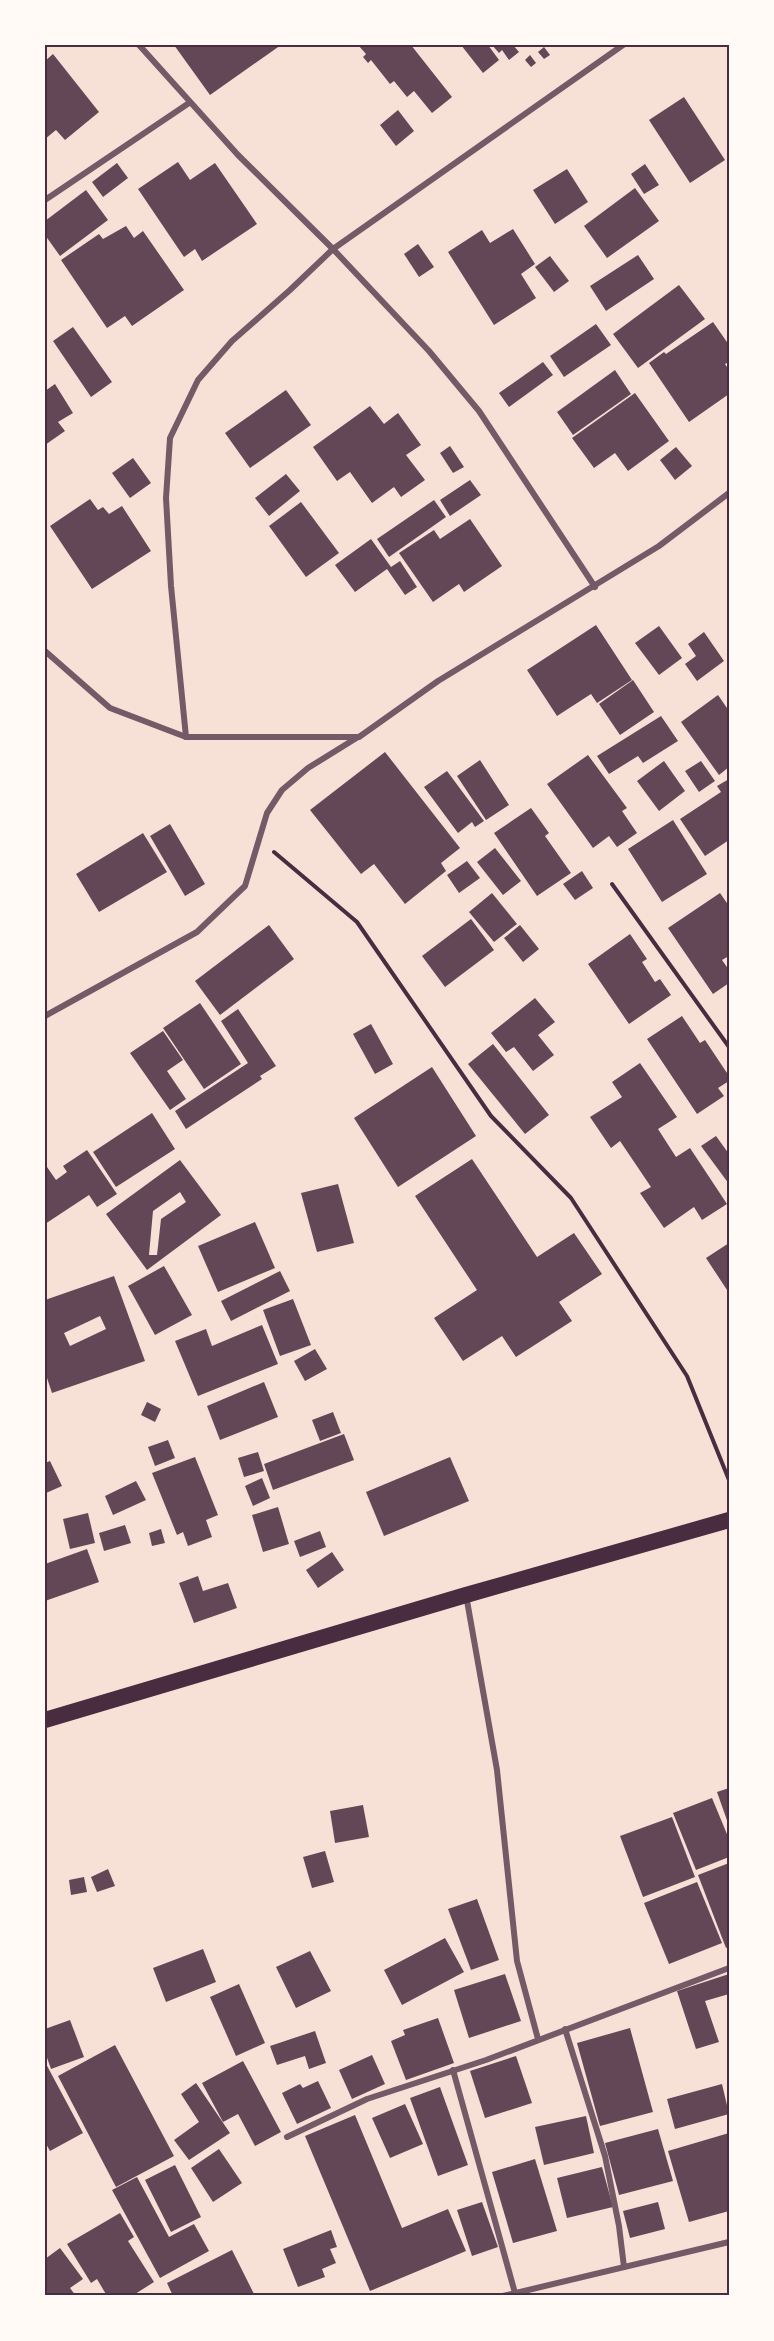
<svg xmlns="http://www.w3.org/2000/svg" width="774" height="2341" font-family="'Noto Sans',sans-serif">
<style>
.building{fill:#644757;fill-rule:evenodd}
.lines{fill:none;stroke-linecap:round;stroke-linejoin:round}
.path{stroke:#4a2c40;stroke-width:4}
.minor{stroke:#755966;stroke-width:6}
.trunk{stroke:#4a2c40;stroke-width:16}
.neatline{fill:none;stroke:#4a2c40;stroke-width:2}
</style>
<rect width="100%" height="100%" fill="#f7e1d7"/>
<g class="building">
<polygon points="174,45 281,45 210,95"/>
<polygon points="358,45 411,45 452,97 432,113 414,91 407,97 394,81 390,84 371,60 368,63 363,57 366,54"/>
<polygon points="461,45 488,45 499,60 483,73"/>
<polygon points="492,45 513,45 519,52 509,60 502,50 499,53"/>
<polygon points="544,47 550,55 544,59 538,52"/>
<polygon points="53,54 99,112 65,140 56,130 45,139 45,61"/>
<polygon points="530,55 536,63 531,67 525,60"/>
<polygon points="684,97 725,160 690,183 649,120"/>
<polygon points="398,110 414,131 396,146 380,125"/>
<polygon points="178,162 190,180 215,163 257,224 202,261 195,249 184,257 138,189"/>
<polygon points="117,163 128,178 103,197 92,182"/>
<polygon points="645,164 659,185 644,194 631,174"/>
<polygon points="567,169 588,202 555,224 533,190"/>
<polygon points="635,188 659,221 607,258 584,226"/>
<polygon points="86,190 108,220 60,256 45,235 45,221"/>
<polygon points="126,226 134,238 143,231 184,290 132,326 125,316 107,328 61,260 99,234 103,239"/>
<polygon points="513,229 535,264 521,274 536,298 494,325 448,252 482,230 490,243"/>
<polygon points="418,244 434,267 419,277 404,254"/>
<polygon points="638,255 654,279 606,311 590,286"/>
<polygon points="550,256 569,281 554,292 535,267"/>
<polygon points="679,285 705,319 638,368 613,334"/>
<polygon points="713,322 729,345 729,362 725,364 729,370 729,394 689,422 649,363 664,352 666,354"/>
<polygon points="596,324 611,345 564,377 550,356"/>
<polygon points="73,327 112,382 91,397 53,341"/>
<polygon points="543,362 553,375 509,407 499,393"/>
<polygon points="615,370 631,394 573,435 557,412"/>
<polygon points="55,384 73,413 58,422 65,431 45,445 45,391"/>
<polygon points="286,390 311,425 250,468 225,433"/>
<polygon points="635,393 669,441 628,471 615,453 594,468 572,438"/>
<polygon points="370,406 384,424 398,413 421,445 406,455 425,480 401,497 394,487 372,503 350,472 337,481 313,447"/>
<polygon points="450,446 464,467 453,473 440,453"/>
<polygon points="676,447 692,466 675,480 660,460"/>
<polygon points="133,458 151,483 130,498 112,473"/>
<polygon points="286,474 300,491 269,516 255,498"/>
<polygon points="470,480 481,495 450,516 440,500"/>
<polygon points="90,499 98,510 103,507 109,514 122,506 151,551 92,589 50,526"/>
<polygon points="434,500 446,517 389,557 377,539"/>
<polygon points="301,502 339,553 306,577 269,526"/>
<polygon points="470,519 502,566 464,592 459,584 433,602 399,553 434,530 440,539"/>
<polygon points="371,539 391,567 400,561 417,587 405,595 387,569 355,592 335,565"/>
<polygon points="596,625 632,680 597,703 591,694 557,716 527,670"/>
<polygon points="659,626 682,658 659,675 635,643"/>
<polygon points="704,632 724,661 697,681 685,664 696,656 688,644"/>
<polygon points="633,680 654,712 620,735 599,704"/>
<polygon points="718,695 729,711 729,767 719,775 681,722"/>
<polygon points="661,716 678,741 643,763 638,756 609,774 597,756"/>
<polygon points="385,752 460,848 441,863 446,871 405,904 374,864 361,874 310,810"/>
<polygon points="588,755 627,808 622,811 637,833 617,847 609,836 593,848 547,784"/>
<polygon points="480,760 509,805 486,820 457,776"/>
<polygon points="664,761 685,791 659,811 637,781"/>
<polygon points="701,761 715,781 699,792 685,771"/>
<polygon points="447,771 484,821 475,827 472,822 458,833 424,787"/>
<polygon points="729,779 729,840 705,856 680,819 721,792 717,786"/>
<polygon points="531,808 549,833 545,836 571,873 537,896 494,833"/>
<polygon points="673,820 707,874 662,902 628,849"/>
<polygon points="170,824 205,884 185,896 150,836"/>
<polygon points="143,833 167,872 99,912 76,874"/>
<polygon points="495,848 521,881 503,895 477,862"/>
<polygon points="467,861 480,878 459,893 447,875"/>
<polygon points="582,871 593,888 575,900 563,884"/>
<polygon points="492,893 517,924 494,942 469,912"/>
<polygon points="720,893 729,906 729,956 722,960 729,970 729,983 713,994 668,928"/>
<polygon points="471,919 494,950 445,987 422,956"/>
<polygon points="269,925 294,959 220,1015 195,981"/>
<polygon points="520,925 539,949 523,962 504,938"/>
<polygon points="630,934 647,959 642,962 655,982 660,979 671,995 629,1024 588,964"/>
<polygon points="535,998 555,1022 538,1035 554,1055 533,1071 514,1047 506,1052 491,1033"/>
<polygon points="200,1003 241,1064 204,1089 163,1028"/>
<polygon points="238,1009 276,1066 260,1076 262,1079 186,1129 175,1111 248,1063 221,1021"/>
<polygon points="682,1016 700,1043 705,1040 729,1076 729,1081 718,1088 724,1096 697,1114 647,1039"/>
<polygon points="371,1024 393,1064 375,1074 353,1034"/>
<polygon points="163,1031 183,1060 167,1071 186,1099 170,1110 130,1053"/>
<polygon points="493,1044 549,1115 525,1134 468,1064"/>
<polygon points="640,1063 677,1117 658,1129 676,1157 690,1148 727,1204 702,1220 694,1207 664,1228 640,1193 651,1187 620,1141 611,1148 590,1117 622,1097 612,1082"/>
<polygon points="432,1067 476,1136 398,1187 354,1118"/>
<polygon points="152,1113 175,1149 116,1187 93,1152"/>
<polygon points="716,1136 729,1154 729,1184 701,1146"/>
<polygon points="87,1150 117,1194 97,1207 89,1195 45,1224 45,1168 47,1167 56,1180 67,1172 63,1166"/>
<polygon points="472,1159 537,1257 574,1233 602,1274 559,1302 572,1321 516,1357 502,1336 463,1361 434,1318 477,1290 415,1196"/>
<path d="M180,1160l41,55 -74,55 -41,-56zM180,1192l6,10 -25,17 -4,36h-8l4,-44z"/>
<polygon points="338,1184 354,1243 317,1252 301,1193"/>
<polygon points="255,1222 275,1268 218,1292 198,1246"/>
<polygon points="729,1243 729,1293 706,1258"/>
<polygon points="164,1266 192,1315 155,1335 128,1286"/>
<polygon points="280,1271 290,1291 231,1321 221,1301"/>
<path d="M114,1276l31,85 -93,32 -7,-21v-72zM100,1316l6,13 -36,17 -6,-13z"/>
<polygon points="293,1299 311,1345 280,1356 263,1310"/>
<polygon points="262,1325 278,1364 198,1396 175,1341 206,1329 212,1346"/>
<polygon points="315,1349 327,1369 305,1381 294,1361"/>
<polygon points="264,1382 278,1417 220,1440 207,1406"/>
<polygon points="147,1402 161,1409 155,1422 141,1415"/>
<polygon points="333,1412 341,1433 320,1441 312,1420"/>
<polygon points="344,1434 354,1460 273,1490 264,1464"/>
<polygon points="168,1440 175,1458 155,1466 148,1447"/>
<polygon points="258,1452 264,1471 244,1477 238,1458"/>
<polygon points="195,1457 218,1515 206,1520 212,1537 188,1546 183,1532 177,1535 152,1473"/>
<polygon points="450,1457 469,1501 384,1536 366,1492"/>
<polygon points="50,1461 62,1486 46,1493 45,1463"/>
<polygon points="262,1478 270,1498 253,1506 245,1486"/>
<polygon points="136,1481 146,1500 113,1515 105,1496"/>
<polygon points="278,1507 289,1544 263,1552 252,1515"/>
<polygon points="88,1513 95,1543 70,1549 63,1519"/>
<polygon points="125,1525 131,1543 104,1551 99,1533"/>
<polygon points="161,1529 165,1543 152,1546 149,1533"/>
<polygon points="320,1531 326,1547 300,1557 294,1541"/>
<polygon points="87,1549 99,1582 45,1601 45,1564"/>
<polygon points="332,1552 344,1570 318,1588 306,1570"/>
<polygon points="198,1576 203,1591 228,1583 237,1608 194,1623 179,1583"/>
<polygon points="729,1788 729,1826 717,1792"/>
<polygon points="712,1798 729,1839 729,1857 696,1870 673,1813"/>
<polygon points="363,1805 369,1837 335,1843 330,1811"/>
<polygon points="672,1817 695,1877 643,1897 620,1836"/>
<polygon points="325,1851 334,1882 312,1888 303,1857"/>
<polygon points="729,1863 729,1947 726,1948 698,1875"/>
<polygon points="108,1869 115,1886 97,1892 91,1877"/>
<polygon points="84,1877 87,1892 71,1895 69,1880"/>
<polygon points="697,1882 722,1943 669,1964 644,1903"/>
<polygon points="477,1899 499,1960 471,1970 448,1909"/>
<polygon points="445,1938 464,1972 402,2005 384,1970"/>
<polygon points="203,1949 216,1982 166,2002 153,1968"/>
<polygon points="310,1951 331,1991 296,2008 276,1967"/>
<polygon points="505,1974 521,2021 469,2038 454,1990"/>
<polygon points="729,1974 729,1994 705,2001 719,2042 696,2049 677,1991"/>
<polygon points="239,1984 265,2043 236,2056 210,1997"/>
<polygon points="438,2018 454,2063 406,2080 391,2041 405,2035 403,2030"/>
<polygon points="70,2020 84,2057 51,2069 45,2052 45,2029"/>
<polygon points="630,2028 653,2112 600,2126 577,2043"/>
<polygon points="315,2031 326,2063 309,2069 305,2056 277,2065 270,2046"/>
<polygon points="115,2045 174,2156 116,2187 58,2076"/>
<polygon points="372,2055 385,2084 352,2099 339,2070"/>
<polygon points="516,2056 532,2103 485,2118 470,2071"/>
<polygon points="243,2061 281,2132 255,2146 238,2114 223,2122 202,2083"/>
<polygon points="45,2062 83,2133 50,2151 45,2142"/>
<polygon points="318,2081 331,2108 297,2124 282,2093 300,2084 303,2088"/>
<polygon points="196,2083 230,2133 189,2160 174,2140 199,2122 181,2094"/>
<polygon points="722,2084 729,2114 675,2129 667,2099"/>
<polygon points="440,2087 468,2165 438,2176 410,2098"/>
<polygon points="405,2104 423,2144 390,2158 372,2118"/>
<polygon points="355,2115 402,2228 448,2209 466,2251 370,2291 305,2136"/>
<polygon points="586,2116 594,2153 544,2165 535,2127"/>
<polygon points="658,2129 673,2181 619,2195 605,2143"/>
<polygon points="729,2133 729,2211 689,2222 668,2151"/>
<polygon points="219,2149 242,2183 213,2202 191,2168"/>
<polygon points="535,2159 557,2231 513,2243 492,2172"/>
<polygon points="175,2165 201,2217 171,2232 145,2180"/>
<polygon points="602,2167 613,2207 567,2218 557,2178"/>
<polygon points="137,2177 169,2237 194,2224 209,2251 160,2278 112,2190"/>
<polygon points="482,2202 498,2247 472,2256 457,2210"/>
<polygon points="658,2202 665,2229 630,2238 623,2211"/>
<polygon points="120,2213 134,2237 128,2241 154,2282 132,2296 107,2296 97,2279 91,2283 67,2244"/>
<polygon points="331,2230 337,2247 330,2249 336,2263 322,2269 325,2277 298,2287 283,2249"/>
<polygon points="60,2248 83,2279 70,2288 76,2296 45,2296 45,2259"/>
<polygon points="232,2250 255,2296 173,2296 167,2283"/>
</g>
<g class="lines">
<g class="path">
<polyline points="274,852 357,922 491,1116 571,1198 687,1376 729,1480"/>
<polyline points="612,884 729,1047"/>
</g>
<g class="minor">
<polyline points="139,45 238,155 333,249 429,351 479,411 595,587"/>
<polyline points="45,200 189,103"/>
<polyline points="45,651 110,708 186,737 359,737 438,681 659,546 729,493"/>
<polyline points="186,737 171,586 166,498 170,438 198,380 232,341 290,290 333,249 623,45"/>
<polyline points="45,1016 197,932 245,886 267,813 282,790 308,768 358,737"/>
<polyline points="466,1595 497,1770 517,1961 538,2039"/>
<polyline points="565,2029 605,2156 619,2226 624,2267"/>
<polyline points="453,2070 515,2293"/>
<polyline points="287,2137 367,2099 486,2060 729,1968"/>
<polyline points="503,2296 729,2242"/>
</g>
<polyline class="trunk" points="45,1720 466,1595 729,1520"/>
</g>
<rect width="774" height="2341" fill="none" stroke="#fffaf5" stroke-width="93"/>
<rect x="46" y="46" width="682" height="2248" class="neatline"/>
</svg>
